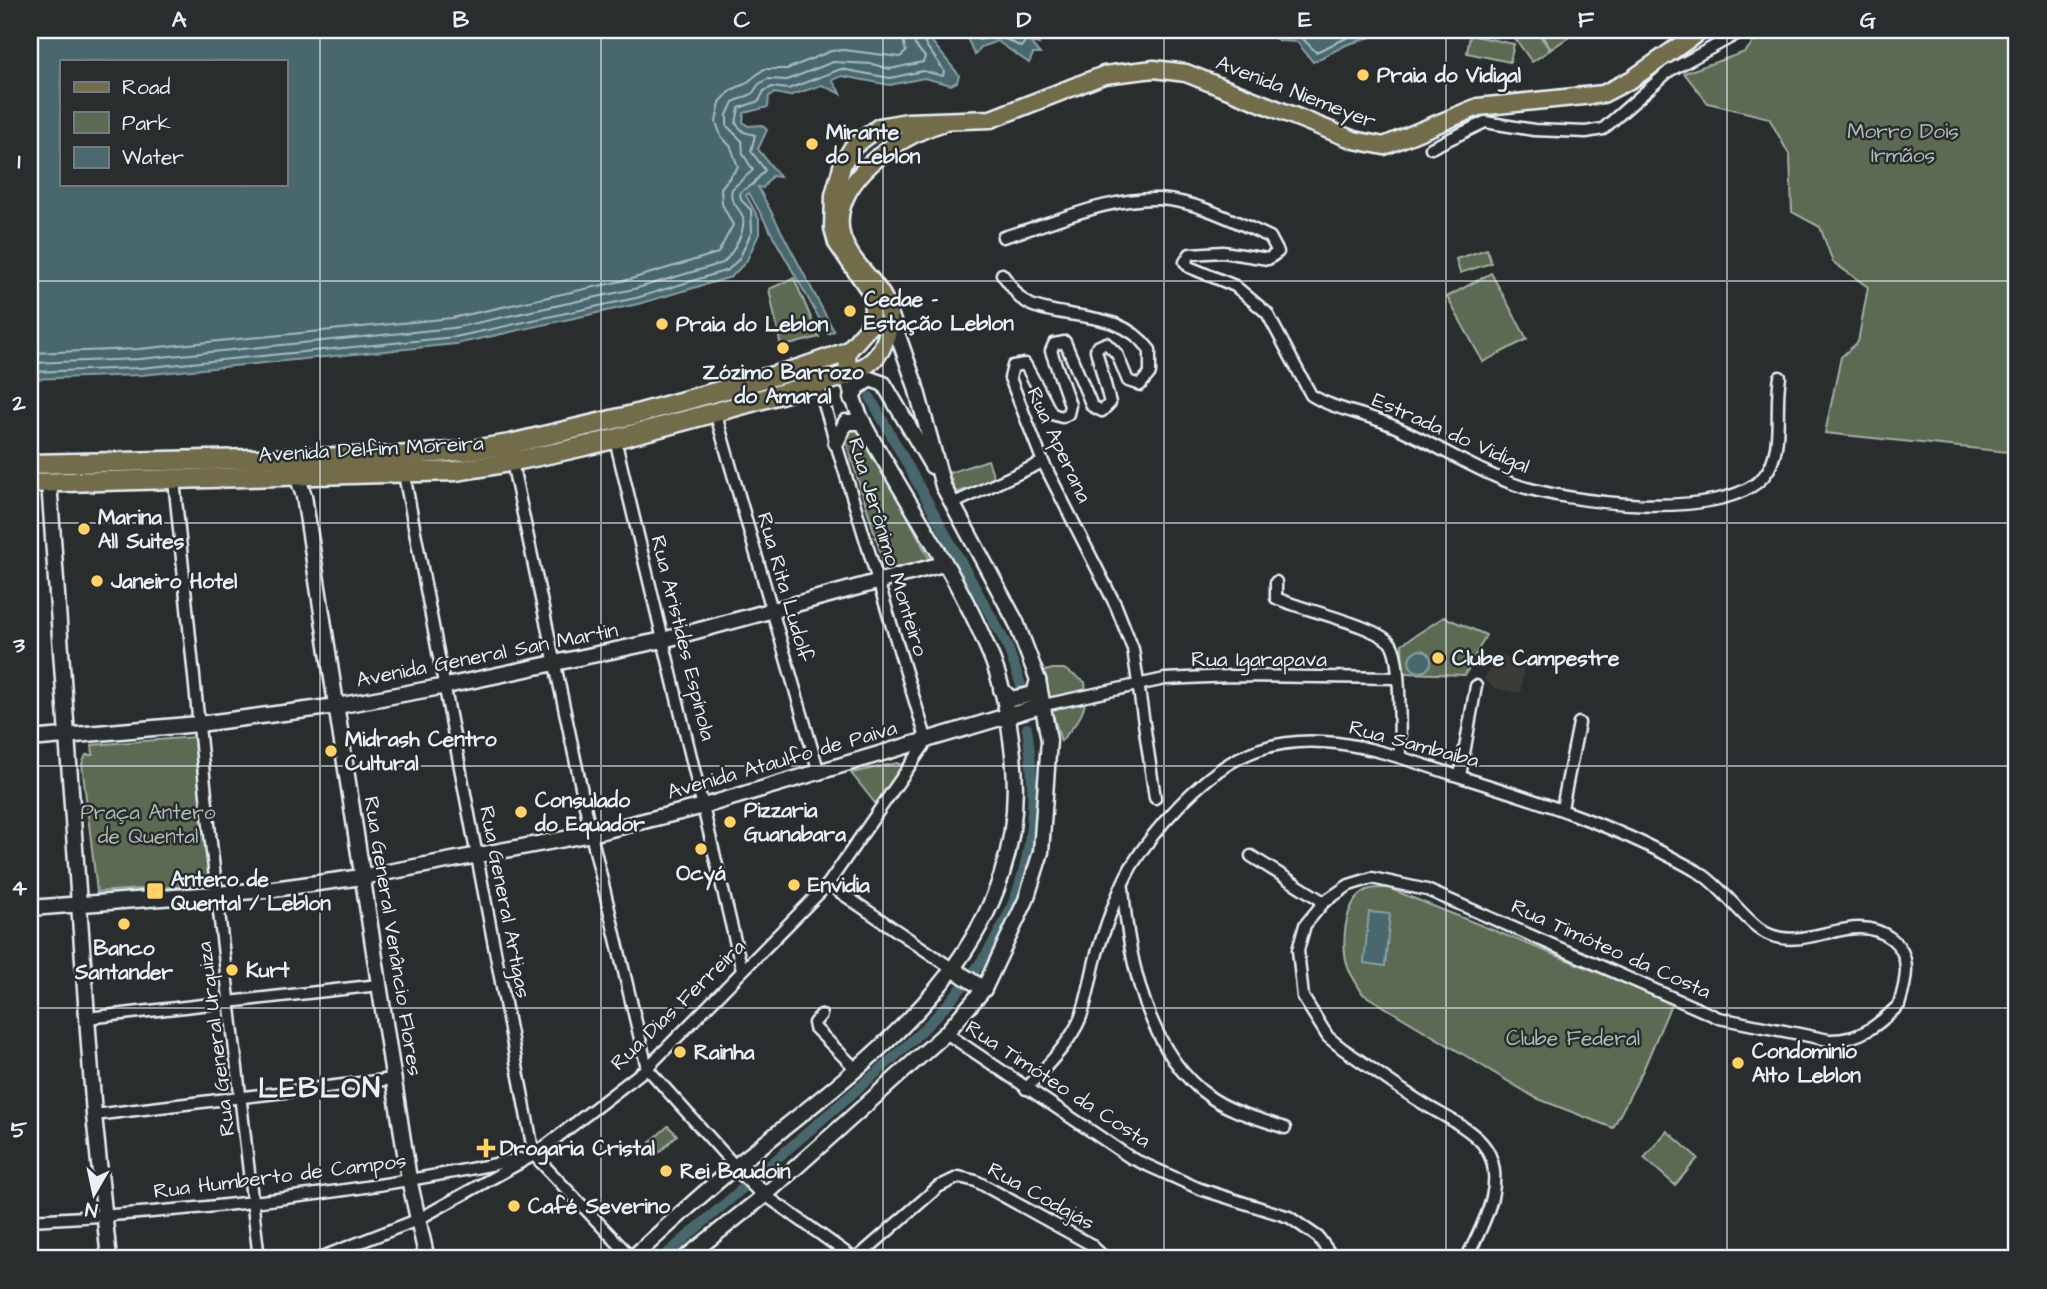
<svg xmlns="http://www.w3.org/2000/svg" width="2047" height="1289" font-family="'Architects Daughter',sans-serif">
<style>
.built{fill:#3c3b38}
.green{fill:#5b6a52;stroke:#a2aea5;stroke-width:2}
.water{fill:#4a686d;stroke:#899fa5;stroke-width:2;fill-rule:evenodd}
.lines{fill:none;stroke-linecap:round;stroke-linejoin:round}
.shore{stroke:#a9bac0;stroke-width:2}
.canal{stroke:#4a686d;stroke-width:10}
.street-casing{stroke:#e8f1f8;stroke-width:15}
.secondary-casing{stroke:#e8f1f8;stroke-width:19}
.primary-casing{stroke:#e8f1f8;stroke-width:21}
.highway-casing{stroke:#e8f1f8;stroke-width:23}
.street{stroke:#2a2d2e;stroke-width:10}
.secondary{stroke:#2a2d2e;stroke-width:14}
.primary{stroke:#736c4b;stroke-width:16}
.highway{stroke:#736c4b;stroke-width:18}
.grid{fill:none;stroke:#e8f1f8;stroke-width:2;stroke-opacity:0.55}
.poi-dot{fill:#ffd166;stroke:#2a2d2e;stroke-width:2.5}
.labels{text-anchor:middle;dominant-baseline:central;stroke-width:5;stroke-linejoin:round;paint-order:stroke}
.poi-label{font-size:21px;font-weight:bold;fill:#e8f1f8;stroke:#2a2d2e;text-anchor:start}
.street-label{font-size:21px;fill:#e8f1f8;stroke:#2a2d2e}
.park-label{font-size:21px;fill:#b0bbb6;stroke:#2a2d2e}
.district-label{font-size:28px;font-weight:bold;letter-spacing:2px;fill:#e8f1f8;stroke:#2a2d2e}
.neatline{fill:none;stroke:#e8f1f8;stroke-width:2.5}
.grid-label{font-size:23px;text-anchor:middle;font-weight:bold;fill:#e8f1f8}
</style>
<rect width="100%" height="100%" fill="#2a2d2e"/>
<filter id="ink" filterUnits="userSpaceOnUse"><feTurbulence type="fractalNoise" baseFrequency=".0143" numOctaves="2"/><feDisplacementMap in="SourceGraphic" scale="14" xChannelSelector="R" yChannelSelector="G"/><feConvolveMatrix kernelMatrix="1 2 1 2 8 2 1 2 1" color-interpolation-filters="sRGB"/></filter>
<g filter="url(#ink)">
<polygon class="built" points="1500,654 1524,664 1521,693 1494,688 1483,679"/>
<g class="green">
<polygon points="1509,30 1536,30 1550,50 1532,62"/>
<polygon points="1538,30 1564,30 1569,37 1551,49"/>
<polygon points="1764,30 2017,30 2017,453 1825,433 1841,357 1858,342 1868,287 1833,262 1820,227 1792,212 1790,156 1769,118 1708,103 1684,73 1745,52"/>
<polygon points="1470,35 1514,44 1510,62 1467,53"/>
<polygon points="1487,249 1491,263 1460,273 1456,259"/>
<polygon points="1491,273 1527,339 1483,362 1447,297"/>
<polygon points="794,278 819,337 781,347 769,289"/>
<polygon points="856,428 864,431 930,560 886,570 845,438 847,431"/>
<polygon points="988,460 995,480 956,493 949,473"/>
<polygon points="1444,617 1486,635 1465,675 1403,673 1402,644"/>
<path d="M1053,669h11l21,13c4,28 -6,39 -24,59l-21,-69z"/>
<polygon points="195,737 215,884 97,892 82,764 86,755 93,755 92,745"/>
<polygon points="897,763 901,765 900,772 879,808 851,773"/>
<path d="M1388,888l284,114 -29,68 -30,58 -77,-30 -173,-104c-5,-8 -10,-16 -14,-24 -9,-21 -6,-69 18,-80 6,-3 14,-2 21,-2z"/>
<polygon points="668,1126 677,1135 660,1152 650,1142"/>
<polygon points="1667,1131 1698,1158 1675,1185 1644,1158"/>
</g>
<g class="water">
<path d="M30,30h900l-4,1 2,6 31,38 -2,7 -6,3 -27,-7 -34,7 -48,-9 -10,4 9,14 -19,-9 -33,11 -14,-3 -6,3 -1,11 -24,6 -1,9 5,4 14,-1 5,5 -9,19 22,28 -8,-1 -9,12 -5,-1 76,144 -6,3 -79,-141 -3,2 13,24v15l-13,28 -15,15 -93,27 -182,40 -315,31 -111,4zM285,61v123h-224v-123z"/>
<polygon points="963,30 1043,30 1047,33 1036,36 1039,44 1030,42 1040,54 1033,54 1029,63 997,41 981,47 975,55"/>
<polygon points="1260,30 1392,30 1346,45 1313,62 1297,42 1280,41"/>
<circle cx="1420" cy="661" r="11"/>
<polygon points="1369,912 1390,914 1385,966 1364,963"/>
</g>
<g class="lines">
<g class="shore">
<polyline points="972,30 978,40 998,35 1021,47 1034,30"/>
<polyline points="1274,30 1283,34 1300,36 1316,52 1364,30"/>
<polyline points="30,353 139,349 452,318 631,279 718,253 733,225 722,204 721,188 738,167 731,147 721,136 716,122 720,102 731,90 745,84 764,69 787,69 831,51 844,50 900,57 906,52 901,30"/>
<path d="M30,363l110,-4 313,-31 181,-39 89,-26c9,-9 25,-34 19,-48 -5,-10 -13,-13 -10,-26l21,-19 -10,-16 -1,-13 -15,-15v-11l6,-13 19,-8 7,-10 9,-5 19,1 46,-18 39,2 18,5 33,-7 2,-5 -10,-12 -4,-15"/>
<path d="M30,372l110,-4 315,-31 181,-39 92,-28 11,-11 13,-28 -1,-21 -10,-10 -1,-8 12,-7 13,-15 -14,-19 4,-16 -11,-3 -8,-8 3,-16 20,-7 5,-10 8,-4 16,2 53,-20 49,9 33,-7 20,5 1,-5c-6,-11 -24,-29 -24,-41"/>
</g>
<g class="canal">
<polyline points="870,397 1007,645 1023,691"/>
<path d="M661,1259c52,-45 104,-90 156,-135 78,-68 174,-140 204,-244 15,-51 13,-101 6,-152"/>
</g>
<defs>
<g id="street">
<polyline points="1431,148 1485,122 1534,130 1586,132 1603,129 1669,71 1744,30"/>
<path d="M1003,237c49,-13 104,-40 156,-38 38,2 77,23 111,38l8,15 -10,7 -45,-7 -33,2 -5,8 4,5 46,19 32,27 44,82c22,14 51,18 75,28 43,17 82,44 125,60 53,20 213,40 253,-7 21,-24 10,-69 16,-99"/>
<path d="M1002,274l18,24 11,7c41,16 88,4 119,45v23l-10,12 -12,-4 -11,-27 -11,-11 -9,4 -1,3 14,53 -8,8 -10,-5 -27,-64 -11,2 -3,7 19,54 -2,9 -6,3 -10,-3 -27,-50 -12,2 -3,12 33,84 73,144 17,43 22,149"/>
<polyline points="715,412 819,773"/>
<polyline points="615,439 742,970"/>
<polyline points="512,462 591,834 647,1068 735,1166"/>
<polyline points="404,474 534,1155 632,1258"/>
<polyline points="174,480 210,834 259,1259"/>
<polyline points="952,504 1043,462"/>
<path d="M1276,582v16c26,12 100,27 115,46 11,14 8,91 9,113"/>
<polyline points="1044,705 1165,679 1231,676 1398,678"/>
<polyline points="1460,776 1476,686"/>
<polyline points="1562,808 1579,723"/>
<polyline points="1251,856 1324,902"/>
<polyline points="828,884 953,969"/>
<path d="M1123,888c5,70 25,166 87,209 21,15 51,22 75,31"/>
<polyline points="821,1015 814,1023 815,1028 855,1068"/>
<polyline points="87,1018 379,985"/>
<polyline points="946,1033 1131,1158 1200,1189 1289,1217 1318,1237 1334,1259"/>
<path d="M1026,1089c18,-21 43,-44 54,-70 9,-22 11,-47 18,-69 9,-28 19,-58 33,-83 22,-37 70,-90 108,-109 71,-37 149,-4 219,18 84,26 165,52 242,97 24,15 44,48 66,60 41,21 87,-25 126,6 21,17 14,43 7,66 -21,20 -39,36 -70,35l-110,-22 -292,-128 -55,-12 -23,7 -25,17 -19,23 -7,25 5,47 25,40 15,12c27,18 53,38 81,55 19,12 43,22 58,39 29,34 0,84 -16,116"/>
<polyline points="94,1115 393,1079"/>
<polyline points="765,1195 855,1259"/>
<path d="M30,1220c164,-8 329,-27 490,-61"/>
<polyline points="317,1259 417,1220 534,1155 647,1068 828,884 927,741 812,365"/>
<polyline points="856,1259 938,1187 959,1177 976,1181 1090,1244 1106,1259"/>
</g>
<g id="secondary">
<polyline points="851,398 858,387 870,379 884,384 932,466"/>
<polyline points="836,443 846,422 863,422"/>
<polyline points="294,467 304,496 409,1179 427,1259"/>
<polyline points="49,482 94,1115 109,1259"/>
<polyline points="1001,689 1011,699 1034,694 1038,680"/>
<polyline points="30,739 199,724 337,706 446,686 663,640 943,564"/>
<polyline points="30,908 266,890 362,877 591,834 704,806 1044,705"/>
<polyline points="953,969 984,989"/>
<polyline points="735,1166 765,1195"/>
<path d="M631,1259c36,-32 72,-67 110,-97 134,-107 293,-214 272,-407 -4,-36 -10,-73 -25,-106 -24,-58 -59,-113 -91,-167 -20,-35 -44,-67 -49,-107"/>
<polyline points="684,1259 765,1195 946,1033 984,989 1026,900 1041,852 1049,740 1038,680 1016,622 943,486 915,384 890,313"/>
</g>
<path id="primary" d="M942,123c-43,12 -116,60 -100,115 12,37 57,52 45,97 -7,24 -18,30 -39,40l-1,-23 21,-24 5,-17 -1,-17 -35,-51 -4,-15 1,-33 9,-32 10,-16 26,-20 28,-5 84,-3 113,-44 50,-6 32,4 168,67 30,6 94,-39 125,-13 29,-15 70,-49"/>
<g id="highway">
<polyline points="30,464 394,456 465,451 510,444 633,415 798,369 847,352"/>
<path d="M30,483l426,-12c133,-20 262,-60 392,-96"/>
</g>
</defs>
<use href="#street" class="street-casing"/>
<use href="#secondary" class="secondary-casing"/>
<use href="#primary" class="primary-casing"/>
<use href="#highway" class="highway-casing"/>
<use href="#street" class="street"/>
<use href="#secondary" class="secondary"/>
<use href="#primary" class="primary"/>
<use href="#highway" class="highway"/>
</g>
</g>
<path class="grid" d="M320,30v1229M601,30v1229M883,30v1229M1164,30v1229M1446,30v1229M1727,30v1229M30,281h1987M30,523h1987M30,766h1987M30,1008h1987"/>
<g class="poi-dot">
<circle cx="1363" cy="75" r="7"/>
<circle cx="812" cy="144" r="7"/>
<circle cx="850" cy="311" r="7"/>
<circle cx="662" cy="324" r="7"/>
<circle cx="783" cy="348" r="7"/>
<circle cx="84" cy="529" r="7"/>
<circle cx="97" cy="581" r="7"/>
<circle cx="1438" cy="658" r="7"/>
<circle cx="331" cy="751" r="7"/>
<circle cx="521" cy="812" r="7"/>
<circle cx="730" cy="822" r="7"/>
<circle cx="701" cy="849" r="7"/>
<circle cx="794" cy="885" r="7"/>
<rect x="146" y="882" width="18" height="18" rx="3.5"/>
<circle cx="124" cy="924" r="7"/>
<circle cx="232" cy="970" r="7"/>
<circle cx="680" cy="1052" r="7"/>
<circle cx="1738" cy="1063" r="7"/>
<path d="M482.5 1137.5h7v7h7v7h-7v7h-7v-7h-7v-7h7z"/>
<circle cx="666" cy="1171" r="7"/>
<circle cx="514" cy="1206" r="7"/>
</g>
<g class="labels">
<g class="poi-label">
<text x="1377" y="75">Praia do Vidigal</text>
<text x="826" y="132">Mirante<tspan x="826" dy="24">do Leblon</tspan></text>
<text x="864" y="299">Cedae -<tspan x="864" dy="24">Estação Leblon</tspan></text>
<text x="676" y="324">Praia do Leblon</text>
<text x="783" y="372" text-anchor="middle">Zózimo Barrozo<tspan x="783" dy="24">do Amaral</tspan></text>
<text x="98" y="517">Marina<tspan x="98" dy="24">All Suites</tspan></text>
<text x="111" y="581">Janeiro Hotel</text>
<text x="1452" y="658">Clube Campestre</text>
<text x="345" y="739">Midrash Centro<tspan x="345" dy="24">Cultural</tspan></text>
<text x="535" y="800">Consulado<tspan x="535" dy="24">do Equador</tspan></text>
<text x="744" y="810">Pizzaria<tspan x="744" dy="24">Guanabara</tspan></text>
<text x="701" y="873" text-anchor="middle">Ocyá</text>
<text x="171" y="879">Antero de<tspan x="171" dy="24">Quental / Leblon</tspan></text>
<text x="808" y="885">Envidia</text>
<text x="124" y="948" text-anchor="middle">Banco<tspan x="124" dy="24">Santander</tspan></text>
<text x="246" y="970">Kurt</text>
<text x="1752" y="1051">Condominio<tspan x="1752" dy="24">Alto Leblon</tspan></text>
<text x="694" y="1052">Rainha</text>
<text x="500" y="1148">Drogaria Cristal</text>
<text x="680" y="1171">Rei Baudoin</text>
<text x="528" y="1206">Café Severino</text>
</g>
<g class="street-label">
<text transform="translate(1296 92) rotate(21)">Avenida Niemeyer</text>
<text transform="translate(1451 433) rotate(24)">Estrada do Vidigal</text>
<text transform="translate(1059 445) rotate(65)">Rua Aperana</text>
<text transform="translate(371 449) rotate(-3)">Avenida Delfim Moreira</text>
<text transform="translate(888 547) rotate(73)">Rua Jerônimo Monteiro</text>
<text transform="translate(785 587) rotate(74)">Rua Rita Ludolf</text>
<text transform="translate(683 638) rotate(76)">Rua Aristides Espínola</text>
<text transform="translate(487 655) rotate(-11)">Avenida General San Martin</text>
<text x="1259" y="659">Rua Igarapava</text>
<text transform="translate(1414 744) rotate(15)">Rua Sambaíba</text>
<text transform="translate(782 760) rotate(-16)">Avenida Ataulfo de Paiva</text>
<text transform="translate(505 902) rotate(79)">Rua General Artigas</text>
<text transform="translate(393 936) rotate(81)">Rua General Venâncio Flores</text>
<text transform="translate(1611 949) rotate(24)">Rua Timóteo da Costa</text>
<text transform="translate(678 1005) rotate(-44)">Rua Dias Ferreira</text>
<text transform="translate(216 1039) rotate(-97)">Rua General Urquiza</text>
<text transform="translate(1058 1084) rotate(33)">Rua Timóteo da Costa</text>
<text transform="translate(280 1176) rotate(-7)">Rua Humberto de Campos</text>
<text transform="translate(1041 1196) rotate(29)">Rua Codajás</text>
</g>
<g class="park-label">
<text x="1903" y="131">Morro Dois<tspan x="1903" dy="24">Irmãos</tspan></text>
<text x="148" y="812">Praça Antero<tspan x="148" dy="24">de Quental</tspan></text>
<text x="1573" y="1038">Clube Federal</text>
</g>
<g class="district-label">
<text x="320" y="1088">LEBLON</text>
</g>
</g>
<rect width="2047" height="1289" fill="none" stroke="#2a2d2e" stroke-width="77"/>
<rect x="60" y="60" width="228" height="126" fill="#2a2d2e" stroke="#767b7f" stroke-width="2"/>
<rect x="74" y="82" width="35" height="10" fill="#736c4b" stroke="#767b7f" stroke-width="2"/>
<text x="122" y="94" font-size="21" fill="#e8f1f8">Road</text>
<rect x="74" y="112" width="35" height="21" fill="#5b6a52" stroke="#767b7f" stroke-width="2"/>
<text x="122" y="130" font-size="21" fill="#e8f1f8">Park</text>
<rect x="74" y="147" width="35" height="21" fill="#4a686d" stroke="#767b7f" stroke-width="2"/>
<text x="122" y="164" font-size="21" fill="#e8f1f8">Water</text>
<g transform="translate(94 1194) rotate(189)" stroke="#2a2d2e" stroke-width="5" paint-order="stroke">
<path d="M0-5L12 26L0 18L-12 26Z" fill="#e8f1f8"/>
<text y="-10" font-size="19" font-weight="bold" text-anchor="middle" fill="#e8f1f8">N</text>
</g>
<rect x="38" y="38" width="1970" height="1212" class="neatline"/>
<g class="grid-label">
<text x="179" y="27">A</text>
<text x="461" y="27">B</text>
<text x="742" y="27">C</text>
<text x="1024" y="27">D</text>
<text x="1305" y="27">E</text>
<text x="1586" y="27">F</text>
<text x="1868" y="27">G</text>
<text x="19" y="168">1</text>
<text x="19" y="410">2</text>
<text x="19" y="652">3</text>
<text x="19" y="895">4</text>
<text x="19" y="1137">5</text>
</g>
</svg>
